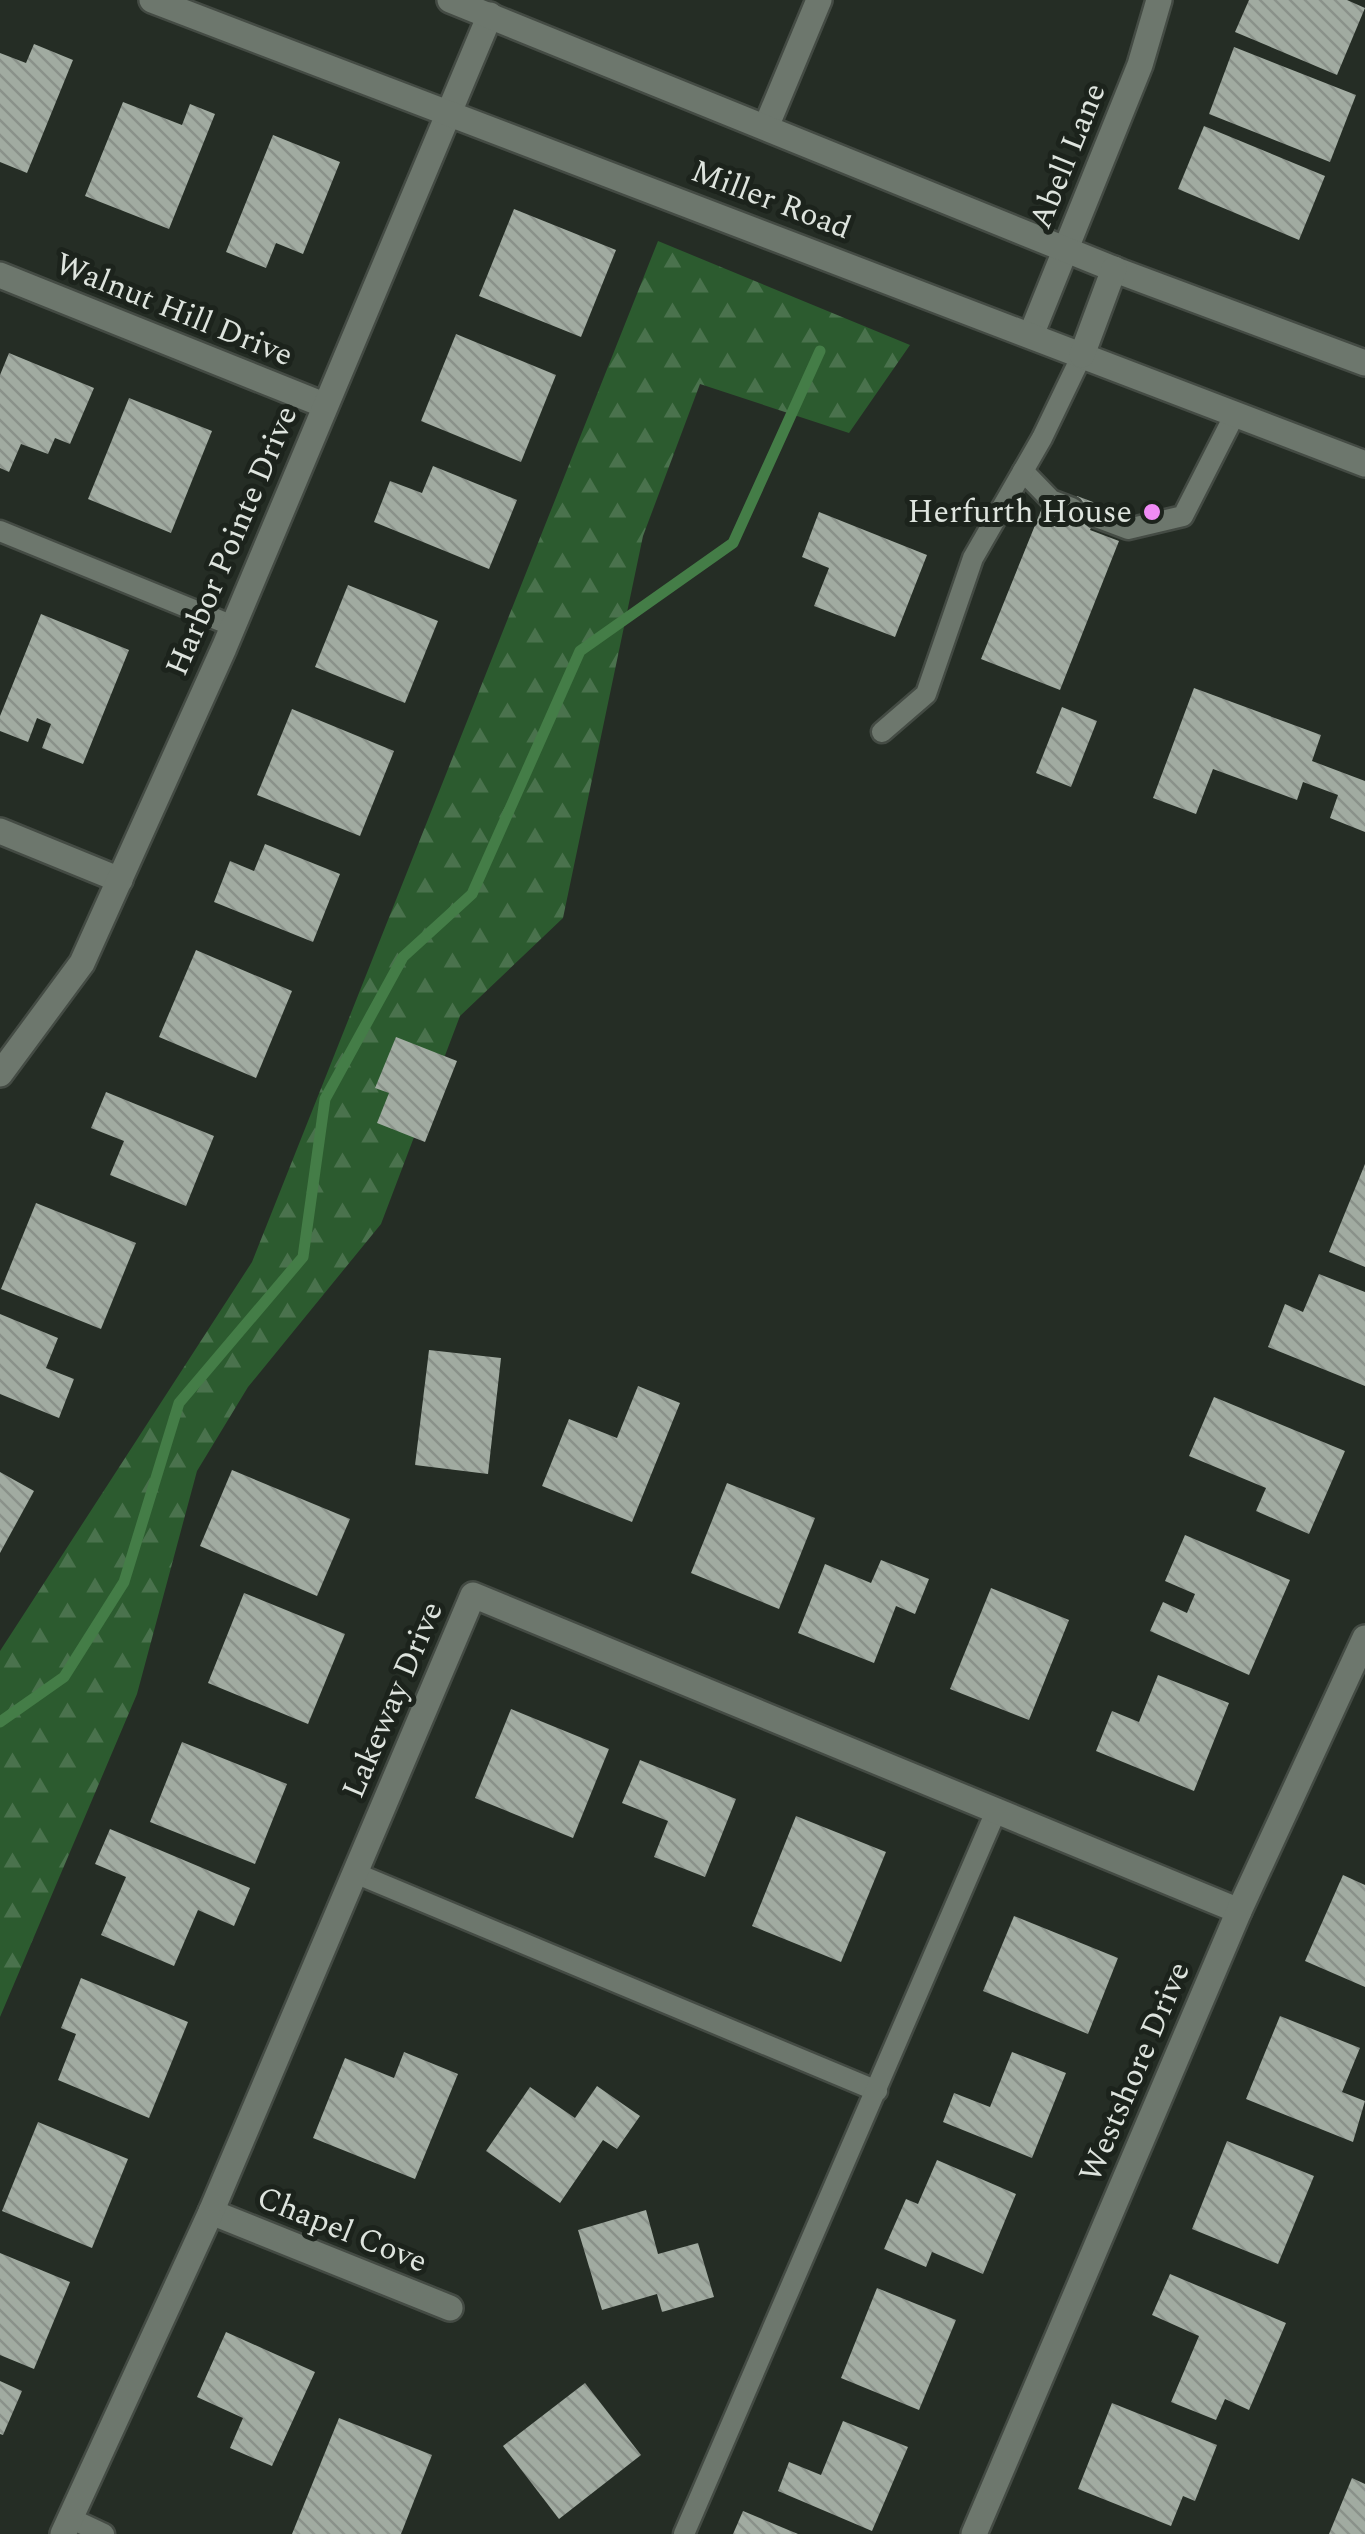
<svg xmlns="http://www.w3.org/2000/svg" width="1365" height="2534" font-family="Spectral,serif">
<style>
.forest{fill:url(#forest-firs)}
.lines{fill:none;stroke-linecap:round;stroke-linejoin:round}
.stream{stroke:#447d47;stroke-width:11}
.building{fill:url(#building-back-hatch)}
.service-casing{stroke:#444b44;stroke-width:25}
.minor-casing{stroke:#444b44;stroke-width:30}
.secondary-casing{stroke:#444b44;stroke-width:30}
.service{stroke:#6d776d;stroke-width:20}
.minor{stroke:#6d776d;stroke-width:25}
.secondary{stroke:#6d776d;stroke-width:25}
.poi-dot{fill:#f08bf5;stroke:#1c231c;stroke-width:4}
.labels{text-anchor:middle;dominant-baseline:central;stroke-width:10;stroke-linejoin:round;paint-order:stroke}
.street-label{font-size:32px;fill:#dee4de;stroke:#1c231c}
.poi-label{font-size:32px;fill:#dee4de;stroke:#1c231c;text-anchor:end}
</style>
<defs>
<pattern id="forest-firs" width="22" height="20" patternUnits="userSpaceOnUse" patternTransform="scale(2.5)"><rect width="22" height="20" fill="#2c5b2f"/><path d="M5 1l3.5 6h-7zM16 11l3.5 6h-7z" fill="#4a724d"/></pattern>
<pattern id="building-back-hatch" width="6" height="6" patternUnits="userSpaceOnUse" patternTransform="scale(2.5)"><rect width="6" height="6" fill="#a1aba1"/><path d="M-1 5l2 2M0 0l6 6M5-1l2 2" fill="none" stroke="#8a918a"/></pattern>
</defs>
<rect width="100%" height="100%" fill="#252d25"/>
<polygon class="forest" points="658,241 910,345 849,433 700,384 643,536 563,918 460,1016 381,1224 248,1387 197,1471 137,1694 0,2017 0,1651 252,1262"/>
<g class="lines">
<polyline class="stream" points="0,1722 64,1677 124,1582 179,1403 303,1257 325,1099 403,957 472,894 580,651 733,543 820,351"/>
</g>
<g class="building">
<polygon points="1249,0 1347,0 1365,8 1337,75 1235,32"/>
<polygon points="34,44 73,60 27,173 0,162 0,53 26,63"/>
<polygon points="1234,47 1356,95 1330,162 1209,114"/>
<polygon points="123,102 182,125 190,104 215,114 169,229 85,196"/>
<polygon points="1204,126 1325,176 1299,240 1178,189"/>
<polygon points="273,135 340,162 303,254 276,243 266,268 226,252"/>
<polygon points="514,209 616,250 581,337 479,296"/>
<polygon points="456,334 556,375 521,462 421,421"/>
<polygon points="9,353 94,388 70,444 55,438 48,454 21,444 9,472 0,468 0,375"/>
<polygon points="129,398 212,431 171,533 88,499"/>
<polygon points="433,466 517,500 489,569 374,522 390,481 422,493"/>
<polygon points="1077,496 1101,505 1090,530 1119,541 1060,690 981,659 1042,508 1068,518"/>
<polygon points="819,512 927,555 895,637 814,606 829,568 802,557"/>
<polygon points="348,585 438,621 405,703 315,667"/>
<polygon points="41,614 129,650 83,764 42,748 51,724 37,718 28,742 0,731 0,716"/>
<polygon points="1194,688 1321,735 1312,761 1365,781 1365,832 1330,818 1338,795 1303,782 1297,800 1213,769 1196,814 1153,798"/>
<polygon points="1062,707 1097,721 1071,787 1036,773"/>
<polygon points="292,709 394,751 360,836 257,795"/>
<polygon points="265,844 340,874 313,942 214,902 230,861 254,871"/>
<polygon points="196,950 292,991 256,1078 159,1037"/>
<polygon points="396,1037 457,1061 425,1142 377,1123 389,1093 375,1088"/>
<polygon points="106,1092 214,1136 186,1206 110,1175 124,1141 91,1128"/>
<polygon points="1365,1164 1365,1267 1329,1252"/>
<polygon points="36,1203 136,1243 101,1329 1,1289"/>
<polygon points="1319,1274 1365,1292 1365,1386 1268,1347 1285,1304 1303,1312"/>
<polygon points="0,1314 58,1338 46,1368 74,1379 59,1418 0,1394"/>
<polygon points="429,1350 501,1358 488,1474 415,1465"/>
<polygon points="638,1386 680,1403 632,1522 542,1486 569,1419 617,1438"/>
<polygon points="1214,1397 1345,1451 1309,1534 1256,1511 1266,1488 1189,1456"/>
<polygon points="232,1470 350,1519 317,1596 200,1546"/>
<polygon points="0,1472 34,1491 0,1553"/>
<polygon points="727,1483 815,1518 779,1609 691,1573"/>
<polygon points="1185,1535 1290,1580 1249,1675 1150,1631 1163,1602 1187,1613 1195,1594 1165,1581"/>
<polygon points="881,1560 929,1579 915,1614 896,1606 874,1663 798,1633 825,1564 871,1583"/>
<polygon points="991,1588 1069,1620 1029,1720 950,1689"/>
<polygon points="244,1593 345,1634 308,1724 208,1683"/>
<polygon points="1158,1675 1229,1703 1194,1791 1096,1751 1112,1711 1139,1722"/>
<polygon points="511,1709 609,1749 573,1838 475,1798"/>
<polygon points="182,1742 287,1784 255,1864 150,1822"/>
<polygon points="640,1760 736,1799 705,1877 654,1857 668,1821 622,1803"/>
<polygon points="796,1816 886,1852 841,1962 752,1926"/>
<polygon points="110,1829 250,1888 234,1926 198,1910 174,1966 101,1935 126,1877 95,1864"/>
<polygon points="1343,1875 1365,1885 1365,1987 1305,1961"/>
<polygon points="1014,1916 1118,1958 1088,2034 983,1991"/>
<polygon points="81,1978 188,2022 149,2118 58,2080 76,2034 61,2028"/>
<polygon points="1280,2016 1360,2048 1342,2092 1365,2101 1353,2142 1246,2099"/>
<polygon points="404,2052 458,2074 415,2179 313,2138 345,2058 394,2078"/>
<polygon points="1012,2052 1066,2073 1032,2158 943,2122 954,2093 990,2107"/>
<polygon points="597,2086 640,2116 617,2149 603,2140 560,2203 486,2151 530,2087 575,2118"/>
<polygon points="38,2122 128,2159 92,2248 2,2211"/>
<polygon points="1227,2141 1314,2176 1278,2264 1192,2229"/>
<polygon points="937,2160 1016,2194 983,2274 932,2252 926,2267 884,2249 906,2199 918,2204"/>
<polygon points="646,2210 658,2254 698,2243 714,2297 662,2312 657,2294 602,2310 578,2230"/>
<polygon points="0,2253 70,2282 34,2369 0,2355"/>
<polygon points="1170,2274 1286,2323 1249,2410 1225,2399 1216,2420 1171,2402 1199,2336 1152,2315"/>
<polygon points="877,2288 956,2320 919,2410 841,2378"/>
<polygon points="226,2332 315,2372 272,2466 230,2448 243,2418 197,2397"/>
<polygon points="0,2381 22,2391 3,2435 0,2434"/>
<polygon points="585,2383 641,2455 559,2519 503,2446"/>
<polygon points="1112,2403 1217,2445 1195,2501 1183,2496 1171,2526 1078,2489"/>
<polygon points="339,2418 432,2455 401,2534 292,2534"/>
<polygon points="843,2421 908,2447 872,2531 778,2491 789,2462 821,2475"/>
<polygon points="1352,2478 1365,2484 1365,2534 1329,2534"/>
<polygon points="743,2511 798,2534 733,2534"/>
</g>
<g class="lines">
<defs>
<g id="service">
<polyline points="1023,471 1051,500 1072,508"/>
<polyline points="1096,517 1128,529 1183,516 1235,414"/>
<polyline points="0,531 233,626"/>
<polyline points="882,732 926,694 973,558 1042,438 1082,355"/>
<polyline points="355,1873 877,2091"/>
<polyline points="70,2518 104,2534"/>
<polyline points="684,2534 997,1809"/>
</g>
<g id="minor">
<polyline points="766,127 819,0"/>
<polyline points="0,275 324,405"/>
<polyline points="1031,335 1140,65 1159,0"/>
<polyline points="0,831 120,880"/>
<polyline points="0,1074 82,963 224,648 490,15"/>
<polyline points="211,2212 450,2308"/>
<polyline points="63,2534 211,2212 473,1595 1239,1911"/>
<polyline points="974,2534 1239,1911 1365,1638"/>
</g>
<g id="secondary">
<polyline points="152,0 1365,464"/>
<polyline points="450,0 1121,272 1365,363"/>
<polyline points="1082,355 1114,269"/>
</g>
</defs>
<use href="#service" class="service-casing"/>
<use href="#minor" class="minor-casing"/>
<use href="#secondary" class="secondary-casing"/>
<use href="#service" class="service"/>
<use href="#minor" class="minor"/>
<use href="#secondary" class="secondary"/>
</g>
<circle class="poi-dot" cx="1152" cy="512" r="10"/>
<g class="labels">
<g class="street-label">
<text transform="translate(1068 156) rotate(-68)">Abell Lane</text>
<text transform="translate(771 200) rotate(21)">Miller Road</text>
<text transform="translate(174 310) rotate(22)">Walnut Hill Drive</text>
<text transform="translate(232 541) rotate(-67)">Harbor Pointe Drive</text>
<text transform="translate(393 1700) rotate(-67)">Lakeway Drive</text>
<text transform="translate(1135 2072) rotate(-67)">Westshore Drive</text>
<text transform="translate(342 2230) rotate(22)">Chapel Cove</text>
</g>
<g class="poi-label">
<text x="1132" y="512">Herfurth House</text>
</g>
</g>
</svg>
